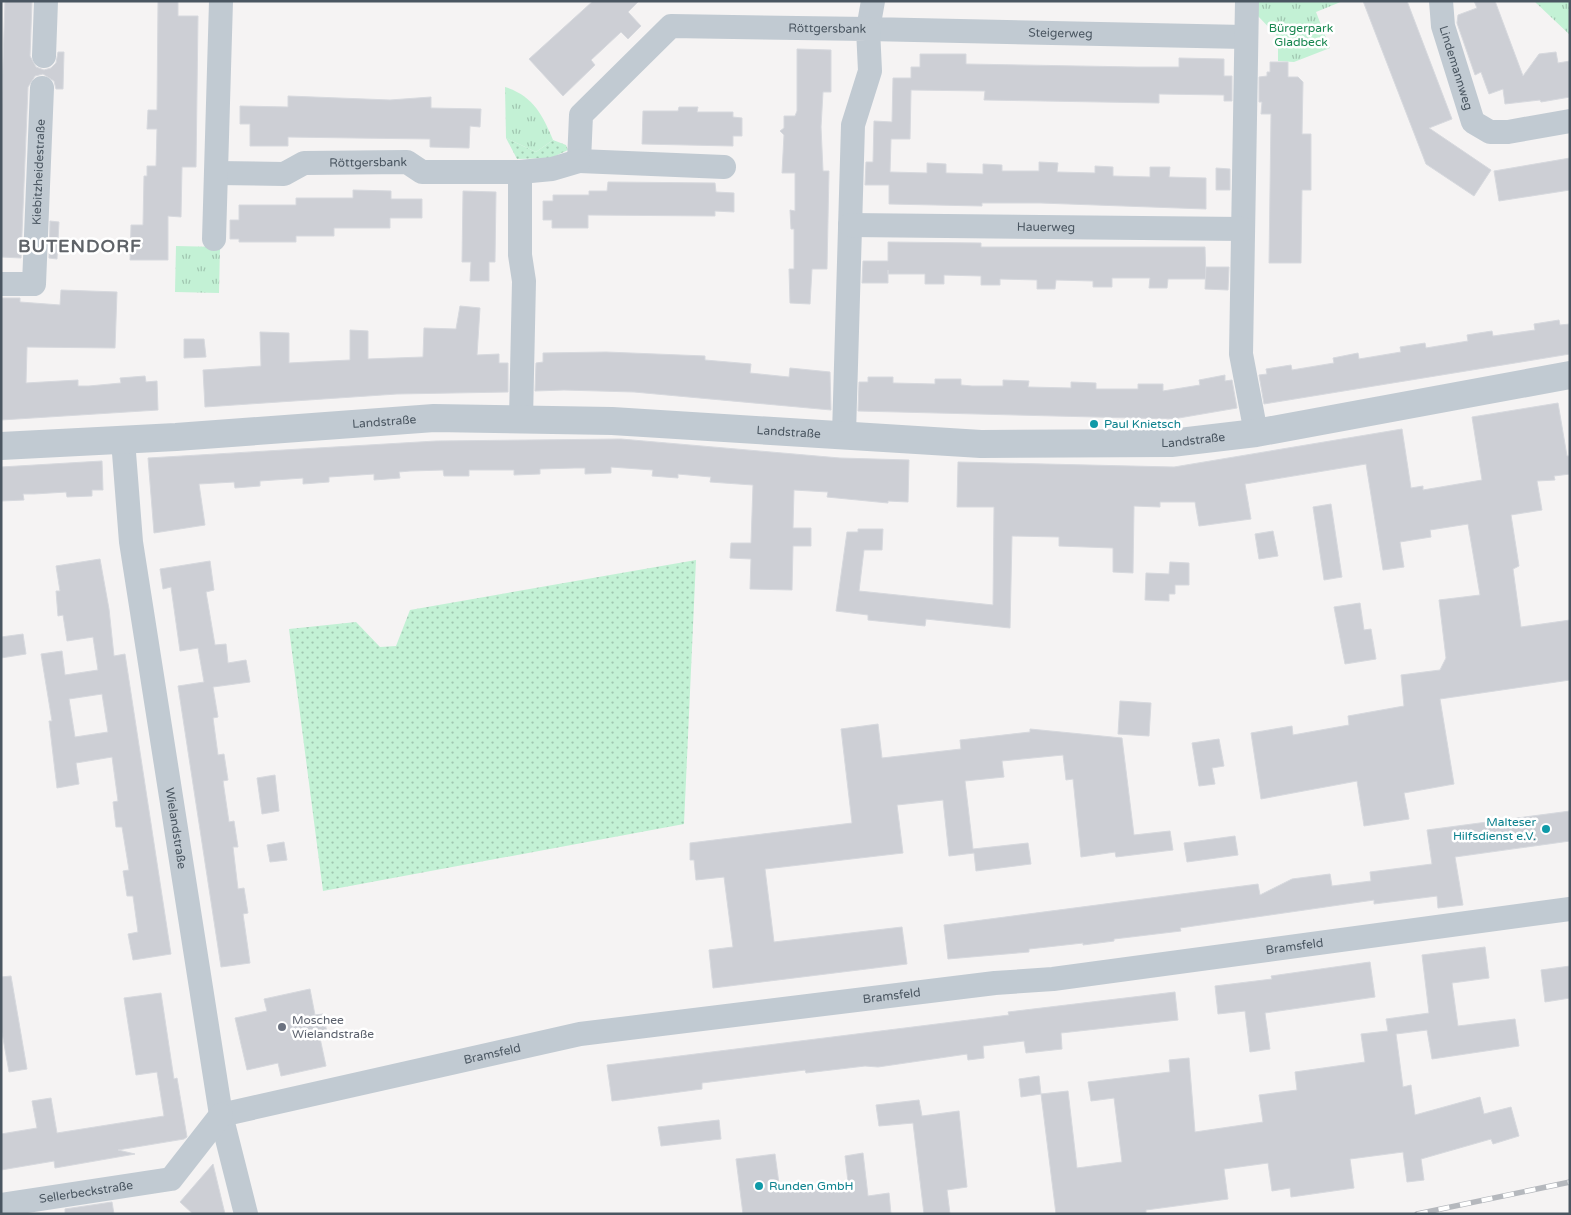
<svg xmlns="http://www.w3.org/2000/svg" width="1571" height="1215" font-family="'Varela Round',sans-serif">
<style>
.grass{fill:url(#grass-dots)}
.park{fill:url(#park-tufts)}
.building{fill:#cdcfd5;stroke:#d7d9de;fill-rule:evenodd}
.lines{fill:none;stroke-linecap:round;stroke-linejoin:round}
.minor{stroke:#c1cad2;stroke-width:24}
.tertiary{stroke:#c1cad2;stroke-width:28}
.rail-casing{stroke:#b5b8bd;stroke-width:5.5}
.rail{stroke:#fff;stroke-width:4;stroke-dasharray:11;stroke-linecap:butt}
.culture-dot{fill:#0f9aa8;stroke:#fff;stroke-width:2}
.worship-dot{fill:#6b7280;stroke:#fff;stroke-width:2}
.labels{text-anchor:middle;stroke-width:5;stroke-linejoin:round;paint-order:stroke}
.park-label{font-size:12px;fill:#17864f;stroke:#fff}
.street-label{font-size:12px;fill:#4a5661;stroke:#fff}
.culture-label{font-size:12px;fill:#0d838f;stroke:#fff;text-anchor:start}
.worship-label{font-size:12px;fill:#5b616d;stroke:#fff;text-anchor:start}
.district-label{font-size:18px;font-weight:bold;letter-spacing:1px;fill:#5f6368;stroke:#fff}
</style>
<defs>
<pattern id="grass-dots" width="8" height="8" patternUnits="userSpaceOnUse" patternTransform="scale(1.25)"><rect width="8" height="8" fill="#c3f1d5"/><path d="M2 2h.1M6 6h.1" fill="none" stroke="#a0c6b0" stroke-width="1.8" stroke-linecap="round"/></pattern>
<pattern id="park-tufts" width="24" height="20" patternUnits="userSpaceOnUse" patternTransform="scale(1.25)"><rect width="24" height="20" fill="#c3f1d5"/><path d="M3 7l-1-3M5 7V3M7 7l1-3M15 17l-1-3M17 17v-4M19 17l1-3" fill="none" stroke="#a0c6b0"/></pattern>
</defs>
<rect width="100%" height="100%" fill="#f5f3f3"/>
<!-- grass -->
<g class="grass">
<polygon points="506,138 536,152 553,140 566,145 568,150 551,158 517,159"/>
<polygon points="696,560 684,824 323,891 289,629 356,622 380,647 396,646 410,610"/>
</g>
<!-- park -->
<g class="park">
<polygon points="1257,1 1343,1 1316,12 1330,48 1294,62 1278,61 1278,37 1257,15"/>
<polygon points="1534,1 1570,1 1570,35"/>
<path d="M505 87C533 96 542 114 553 140L536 152 506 138Z"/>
<polygon points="176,246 220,247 219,293 175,292"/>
</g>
<!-- building -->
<g class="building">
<polygon points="5,1 32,1 30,56 36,67 44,70 51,68 56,63 58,52 64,52 63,89 56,89 54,81 43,74 35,76 28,87 21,258 1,257 1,122"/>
<polygon points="158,1 178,1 178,16 198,16 196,167 182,167 181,217 168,216 168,260 130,260 131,225 143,225 144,176 147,176 147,166 156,166 157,129 147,129 148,110 157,110"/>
<polygon points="593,1 639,1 628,12 641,26 628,39 621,32 591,60 595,65 563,96 529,59"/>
<polygon points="1363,1 1407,1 1452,119 1429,128 1491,170 1474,196 1426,164"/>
<polygon points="1474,1 1495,1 1523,76 1539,54 1556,52 1558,63 1570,61 1570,97 1541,102 1540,100 1505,104 1503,89 1489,94 1481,72 1475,75 1457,23 1458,15 1477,8"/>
<polygon points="797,49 831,50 831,92 823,92 821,127 823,171 829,171 827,269 812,269 810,304 790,303 789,269 794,269 794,229 791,229 790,210 795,211 795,173 782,173 784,135 780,131 784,128 784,116 795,116 797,111"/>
<polygon points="920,54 966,54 966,64 1137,67 1179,67 1179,58 1224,59 1224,76 1232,76 1232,101 1224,101 1224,95 1159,94 1159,103 984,100 985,91 911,90 910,139 891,139 890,172 927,173 927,163 946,164 946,173 983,174 983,164 1002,165 1002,171 1039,171 1039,162 1058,163 1057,172 1095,173 1095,166 1113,167 1113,176 1150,177 1150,167 1170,167 1169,177 1206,178 1206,209 1041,203 982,203 982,206 889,204 889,185 865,185 866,162 873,162 874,121 892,122 893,78 911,78 911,67 920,67"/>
<polygon points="1270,62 1288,62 1288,77 1298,77 1303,82 1302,134 1311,134 1311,190 1302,190 1301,263 1269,263 1271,114 1261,114 1262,102 1259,102 1259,77 1267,76 1267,72 1270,72"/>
<polygon points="288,96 390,100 431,97 431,108 481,109 480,127 470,126 469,148 430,147 430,139 355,138 288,137 288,146 250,146 250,124 240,124 240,106 288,107"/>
<polygon points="679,107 698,107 697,112 733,112 733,117 742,118 742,136 733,136 733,146 642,144 643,111 678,111"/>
<polygon points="1570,158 1570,190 1499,201 1494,171"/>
<polygon points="1216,168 1230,169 1230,190 1216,190"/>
<polygon points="608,182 715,183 716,192 734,193 734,212 715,211 715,216 588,215 588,228 552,228 552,220 543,220 543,201 553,201 553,195 589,195 589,191 607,191"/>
<polygon points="353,190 391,191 391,199 422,199 422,218 390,218 390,228 334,228 334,236 296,236 296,242 239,242 239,239 230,239 230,220 239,220 239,205 296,205 296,198 353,198"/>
<polygon points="463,191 496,192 495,262 489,262 489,281 470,281 471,262 462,262"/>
<polygon points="50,221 59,222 57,259 49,258"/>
<polygon points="888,242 981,243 981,247 1205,247 1206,279 1168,279 1167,288 1149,288 1150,278 1112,278 1112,287 1093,287 1093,281 1056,280 1055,289 1037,289 1037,280 1000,279 1000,285 981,285 981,276 944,275 944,284 925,284 925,274 888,274 888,270 888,283 862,283 863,261 888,261"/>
<polygon points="1206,267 1229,267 1228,290 1205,289"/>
<polygon points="61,290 117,292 115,348 27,347 26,383 78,380 78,386 89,386 121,383 120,378 145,376 146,382 157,381 158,410 1,420 1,298 20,298 20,302 60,305"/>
<polygon points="460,306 480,308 477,355 499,354 499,363 508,363 508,392 397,394 205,407 203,370 261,366 260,332 289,333 289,363 350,360 350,330 368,331 368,359 423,357 424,328 456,329"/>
<polygon points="1559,320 1560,325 1570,324 1570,354 1264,404 1259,375 1267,374 1266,369 1291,365 1292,370 1334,363 1333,358 1358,353 1359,359 1401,352 1400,347 1425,343 1426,348 1468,341 1467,335 1479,333 1492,331 1493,336 1535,330 1534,324"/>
<polygon points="184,339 204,339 206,357 184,358"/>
<polygon points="606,352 705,356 705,360 751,364 750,373 789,377 790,368 830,372 831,410 634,392 564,390 535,391 536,363 543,362 543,353"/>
<polygon points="1225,375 1225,381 1232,380 1237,408 1173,419 858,411 859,382 868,382 868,377 893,377 893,383 935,384 935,379 961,379 961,385 972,386 1003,386 1003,380 1029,381 1028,387 1071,388 1071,382 1096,383 1096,389 1138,389 1138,384 1163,384 1163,391 1200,385 1199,380"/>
<polygon points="1558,403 1567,456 1570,456 1570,474 1554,476 1555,480 1537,481 1542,510 1511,515 1519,566 1513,569 1521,627 1570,620 1570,680 1440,699 1454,784 1404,793 1409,819 1364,826 1357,781 1261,799 1251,733 1292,726 1293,735 1349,725 1348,716 1404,706 1401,675 1440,670 1446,658 1439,600 1480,595 1468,524 1430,530 1431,537 1400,542 1404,567 1383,570 1366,464 1245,484 1251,519 1199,526 1195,502 1160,502 1160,507 1134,506 1133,573 1113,572 1113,548 1059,546 1059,537 1012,536 1010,628 926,619 925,626 868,620 868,615 836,611 847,532 858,532 858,529 883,529 882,550 864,550 859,591 993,605 994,507 957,507 958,462 1174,467 1402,429 1411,488 1423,486 1423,490 1482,480 1472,417"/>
<polygon points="621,439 840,458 909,460 908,502 888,501 888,503 827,497 828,492 794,490 793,528 811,528 811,546 793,546 792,590 750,589 751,559 730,558 731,543 751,543 753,485 710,482 711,477 678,474 678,478 652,476 653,470 611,467 611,473 585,474 585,468 574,468 540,469 540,474 514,475 514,470 469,470 469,476 444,476 443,470 410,471 399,472 400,478 374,480 374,474 329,477 329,482 303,484 303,478 260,481 260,486 235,488 234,482 199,484 205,525 154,533 148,458 436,441"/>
<polygon points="102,461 103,490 92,490 92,496 67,497 66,492 34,494 23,494 24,500 1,501 1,467"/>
<polygon points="1331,504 1342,577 1324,580 1313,507"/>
<polygon points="1273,531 1278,556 1259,559 1255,534"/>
<path d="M100 559 109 609 114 656 125 654 171 954 133 960 128 934 138 932 133 896H127L123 871 129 870 122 827H116L113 802 118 801 112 757 76 763 79 784 57 788 49 721H52L41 654 62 651 65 675 98 670 93 637 67 641 63 615 58 616 56 591H60L56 566ZM102 694 108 732 75 737 69 699Z"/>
<polygon points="210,561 214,590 206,592 215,645 226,644 228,663 246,660 250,682 213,687 218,717 213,718 218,755 224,754 228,780 223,781 229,822 234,821 238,847 233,847 238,889 244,888 248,913 243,914 250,963 221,967 178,686 204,682 198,648 180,651 171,587 163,589 160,569"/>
<polygon points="1170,562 1189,563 1189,585 1175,585 1175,594 1169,594 1169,601 1145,600 1146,573 1169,574"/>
<polygon points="1360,603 1364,630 1371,629 1376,659 1345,664 1334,607"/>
<polygon points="23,634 26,654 1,658 1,637"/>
<polygon points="1120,701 1151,703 1149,736 1118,734"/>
<polygon points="878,724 882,758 961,749 960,740 1030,732 1030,729 1122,738 1134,835 1170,831 1173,850 1116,857 1115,852 1081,857 1073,779 1066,780 1063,755 1002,761 1004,777 965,781 973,849 1028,843 1031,864 976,871 974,853 949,856 943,800 897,805 903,853 765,869 774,942 902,927 907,964 713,988 709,950 733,947 724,877 696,880 694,860 690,860 690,843 852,823 841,729"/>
<polygon points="1219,739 1224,766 1212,768 1215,784 1199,786 1192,743"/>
<polygon points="275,775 279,811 262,814 257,778"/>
<polygon points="1570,811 1570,841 1455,857 1463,905 1438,908 1437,896 1374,904 1374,900 1180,928 1181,931 1114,939 1114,941 1083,945 1083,943 1029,949 1029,952 948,959 944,925 1258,884 1260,895 1292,879 1330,874 1332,886 1371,881 1370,872 1432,864 1427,830"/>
<polygon points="1235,836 1238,855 1187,862 1184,843"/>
<polygon points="284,842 287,860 270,862 267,845"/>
<polygon points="1485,947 1489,978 1452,983 1458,1026 1515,1019 1519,1046 1432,1059 1427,1030 1396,1034 1403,1087 1411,1085 1415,1115 1480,1097 1484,1114 1511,1107 1519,1136 1493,1144 1491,1139 1421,1159 1424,1180 1407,1182 1403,1152 1350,1159 1354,1188 1291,1197 1290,1188 1272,1191 1268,1163 1224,1169 1228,1199 1146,1210 1146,1214 1056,1214 1041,1094 1068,1091 1077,1168 1122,1162 1114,1098 1091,1101 1088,1082 1170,1072 1169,1060 1189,1058 1195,1132 1263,1122 1259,1095 1297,1090 1295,1072 1365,1062 1361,1034 1388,1031 1386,1019 1429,1013 1422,955"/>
<polygon points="1370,962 1375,997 1265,1013 1270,1049 1250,1052 1245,1011 1218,1014 1215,986 1272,979 1271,976"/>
<polygon points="1570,966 1570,998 1545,1002 1541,970"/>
<polygon points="11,976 27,1069 9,1072 1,1027 1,977"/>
<polygon points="310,989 315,1015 323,1014 328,1037 320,1038 326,1066 281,1076 278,1063 247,1070 235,1018 267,1011 264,999"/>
<polygon points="1175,992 1178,1020 1061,1033 1062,1049 1026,1053 1024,1041 983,1046 984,1058 968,1060 967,1054 878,1067 865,1066 806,1073 805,1070 702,1083 702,1089 612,1101 607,1065 1009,1015 1008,1012"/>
<polygon points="161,993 174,1079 177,1078 187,1137 184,1139 118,1150 135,1154 55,1168 54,1161 1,1170 1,1134 37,1128 32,1101 51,1098 57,1133 164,1116 157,1072 136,1075 124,998"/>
<polygon points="1039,1076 1041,1094 1021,1097 1019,1079"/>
<polygon points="919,1100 922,1116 959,1111 967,1187 947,1190 950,1214 924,1214 913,1123 879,1126 876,1105"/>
<polygon points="719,1120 721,1139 661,1146 658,1127"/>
<polygon points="863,1153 868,1196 889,1193 891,1214 743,1214 736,1159 775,1154 780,1191 848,1182 845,1156"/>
<polygon points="213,1164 225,1214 193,1214 180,1202"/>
<polygon points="112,1202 114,1214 65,1214 65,1209"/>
</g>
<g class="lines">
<!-- minor -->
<g class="minor">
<path id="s1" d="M873 1 868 29 1245 37"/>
<polyline points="1247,1 1241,354 1256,433"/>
<path id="s2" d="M1441 1 1443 26 1473 122 1490 132H1508L1570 121"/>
<polyline points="44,56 46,1"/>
<path id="s3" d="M724 167 579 161 581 115 671 26 868 29 870 71 853 125 844 434"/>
<path id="s4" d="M216 173 284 174 304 163 407 162 422 172H520"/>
<path id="s5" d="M850 225 1243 229"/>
<polyline points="214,239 221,1"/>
<path id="s6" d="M1 284H34L42 88"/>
<polyline points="521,419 524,281 520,255 520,172 552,169 579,161"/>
<path id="s7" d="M123 440 131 542 221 1115 246 1214"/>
<path id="s8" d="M221 1115 580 1034 995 983 1053 979 1570 909"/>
<path id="s9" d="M1 1205 171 1179 221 1115"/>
</g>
<!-- tertiary -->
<path class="tertiary" id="s10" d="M1 446 176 437 434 418 612 421 981 444 1171 443 1256 433 1570 375"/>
<!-- rail casing -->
<g class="rail-casing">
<polyline id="rail" points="1417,1214 1570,1182"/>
</g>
<!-- rail -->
<use href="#rail" class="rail"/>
</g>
<!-- markers -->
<g class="culture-dot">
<circle cx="1094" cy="424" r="5"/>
<circle cx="1546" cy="829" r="5"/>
<circle cx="759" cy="1186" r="5"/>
</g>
<circle class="worship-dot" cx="282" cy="1027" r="5"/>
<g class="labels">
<!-- park labels -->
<g class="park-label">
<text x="1301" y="32">Bürgerpark<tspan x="1301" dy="14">Gladbeck</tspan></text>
</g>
<!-- street labels -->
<g class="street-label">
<text dy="4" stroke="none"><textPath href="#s3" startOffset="474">Röttgersbank</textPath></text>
<text dy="4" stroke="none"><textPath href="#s1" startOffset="221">Steigerweg</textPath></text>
<text dy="4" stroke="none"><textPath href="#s2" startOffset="69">Lindemannweg</textPath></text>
<text dy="4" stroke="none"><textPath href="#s4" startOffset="155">Röttgersbank</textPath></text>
<text dy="4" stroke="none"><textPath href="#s6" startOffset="145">Kiebitzheidestraße</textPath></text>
<text dy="4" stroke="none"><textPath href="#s5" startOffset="196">Hauerweg</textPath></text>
<text dy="4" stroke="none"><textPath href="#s10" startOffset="384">Landstraße</textPath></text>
<text dy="4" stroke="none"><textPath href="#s10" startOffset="789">Landstraße</textPath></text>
<text dy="4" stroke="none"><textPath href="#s10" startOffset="1194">Landstraße</textPath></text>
<text dy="4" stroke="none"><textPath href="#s7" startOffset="392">Wielandstraße</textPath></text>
<text dy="4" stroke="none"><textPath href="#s8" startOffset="1088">Bramsfeld</textPath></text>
<text dy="4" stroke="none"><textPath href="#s8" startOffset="682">Bramsfeld</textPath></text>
<text dy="4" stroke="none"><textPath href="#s8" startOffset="278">Bramsfeld</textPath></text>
<text dy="4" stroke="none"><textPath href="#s9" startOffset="86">Sellerbeckstraße</textPath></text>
</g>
<!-- culture labels -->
<g class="culture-label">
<text x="1104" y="428">Paul Knietsch</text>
<text x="1536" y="826" text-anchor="end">Malteser<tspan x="1536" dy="14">Hilfsdienst e.V.</tspan></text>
<text x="769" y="1190">Runden GmbH</text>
</g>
<!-- worship labels -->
<g class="worship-label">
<text x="292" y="1024">Moschee<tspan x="292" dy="14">Wielandstraße</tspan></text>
</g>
<!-- district labels -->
<g class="district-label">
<text x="80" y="252">BUTENDORF</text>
</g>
</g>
<!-- border -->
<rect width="1571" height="1215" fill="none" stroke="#4a5661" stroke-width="5"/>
</svg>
